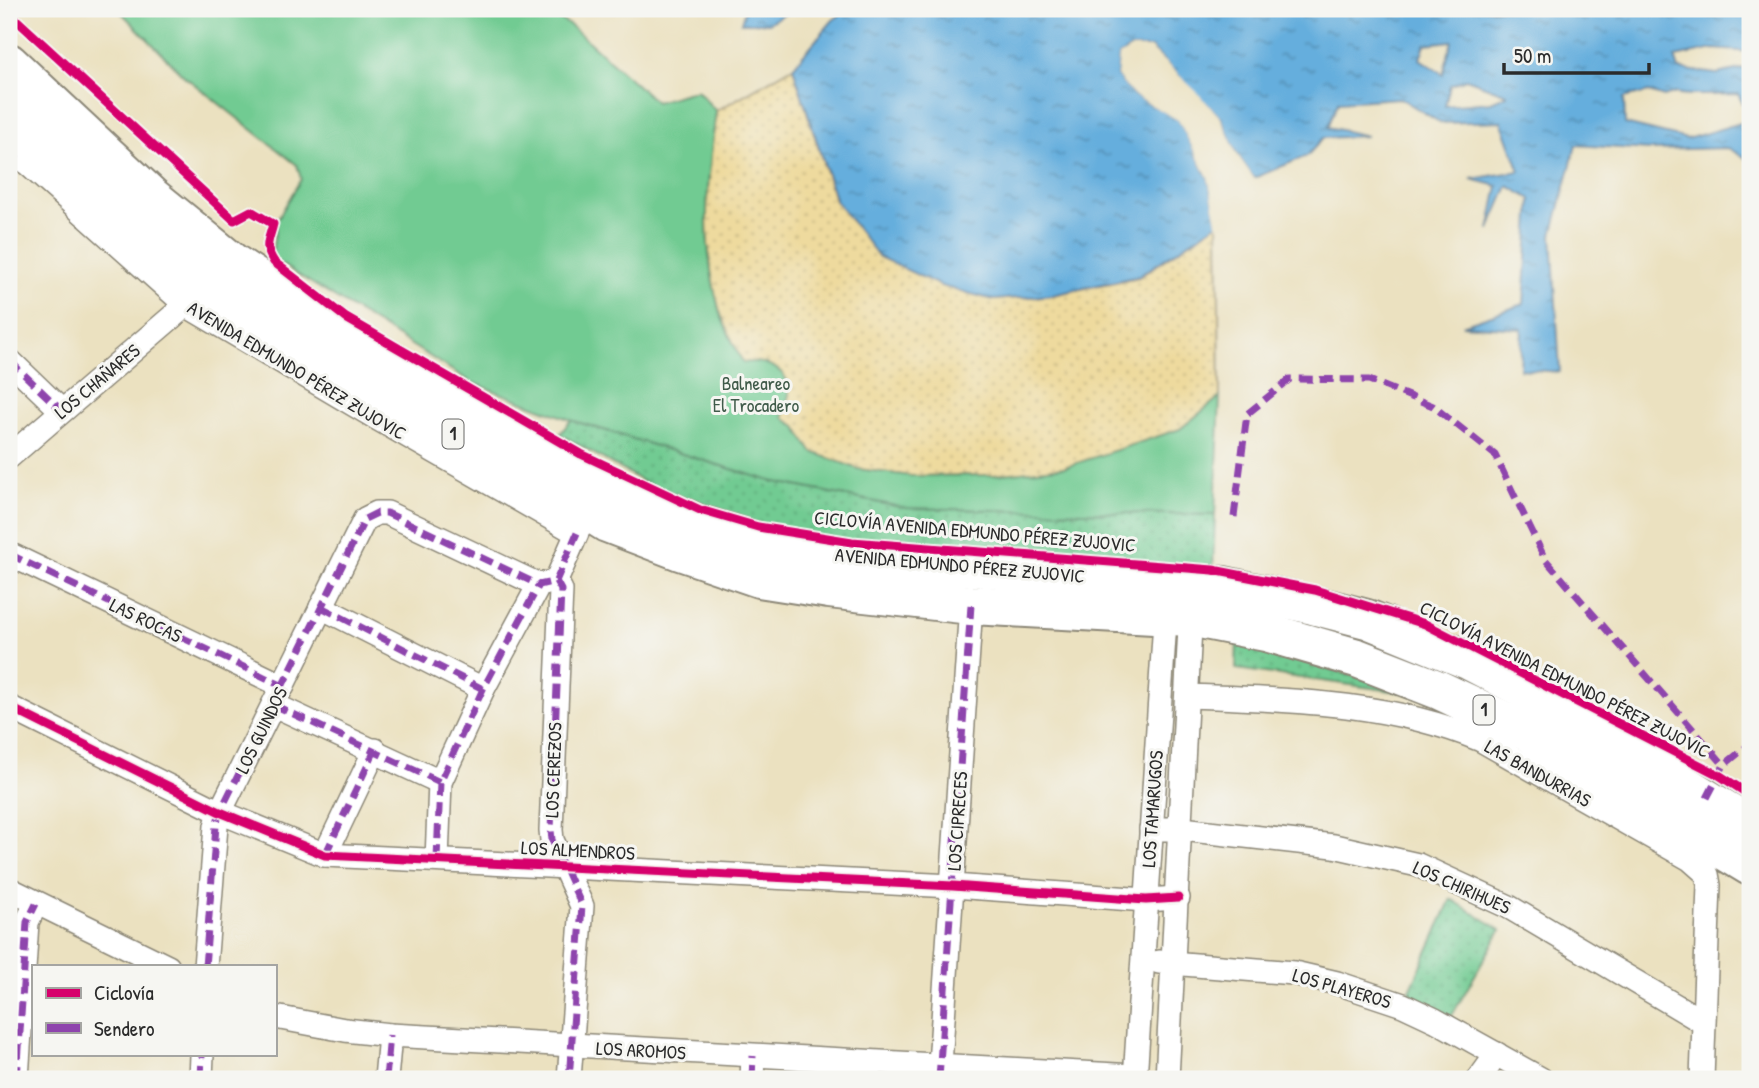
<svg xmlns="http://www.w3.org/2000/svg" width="1759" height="1088" font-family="'Patrick Hand',sans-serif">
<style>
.grass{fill:url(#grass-dots);stroke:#4e7b5e;stroke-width:2}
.sand{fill:url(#sand-dots);stroke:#8c8264;stroke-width:2}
.green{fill:#71cb92;stroke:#4e7b5e;stroke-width:2}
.water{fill:url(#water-ripples);stroke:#486c84;stroke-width:2;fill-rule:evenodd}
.pier{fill:#ebe1c0}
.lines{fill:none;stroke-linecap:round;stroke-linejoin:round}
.minor-casing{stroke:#8b8676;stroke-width:26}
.trunk-casing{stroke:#8b8676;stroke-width:42}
.minor{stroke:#fff;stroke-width:23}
.trunk{stroke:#fff;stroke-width:38}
.quiet{stroke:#8e44ad;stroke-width:7;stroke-dasharray:14 7;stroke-linecap:butt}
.cycleway-casing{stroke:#f6f6f2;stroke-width:13}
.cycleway{stroke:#d6006c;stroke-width:9}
.labels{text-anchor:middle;stroke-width:6;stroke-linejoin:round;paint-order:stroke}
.shield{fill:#f6f6f2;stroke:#686867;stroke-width:2}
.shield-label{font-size:18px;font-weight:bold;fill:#2b2b2b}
.street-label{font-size:19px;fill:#2b2b2b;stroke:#f6f6f2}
.park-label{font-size:19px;fill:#405b4a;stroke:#f6f6f2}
</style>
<defs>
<pattern id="grass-dots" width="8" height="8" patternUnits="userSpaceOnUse" patternTransform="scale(1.75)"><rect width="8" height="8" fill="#71cb92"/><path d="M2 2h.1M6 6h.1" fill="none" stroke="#62ae7e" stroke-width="1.8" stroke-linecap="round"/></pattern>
<pattern id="sand-dots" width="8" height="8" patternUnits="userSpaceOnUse" patternTransform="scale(1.75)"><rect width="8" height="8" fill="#eeda9e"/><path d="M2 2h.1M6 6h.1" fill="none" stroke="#cb8" stroke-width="1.8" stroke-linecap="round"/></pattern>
<pattern id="water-ripples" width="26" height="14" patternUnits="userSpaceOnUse" patternTransform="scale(1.75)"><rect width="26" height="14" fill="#65aedd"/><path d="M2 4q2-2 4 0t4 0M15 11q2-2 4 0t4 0" fill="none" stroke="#538eb3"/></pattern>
</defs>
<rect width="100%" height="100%" fill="#f6f6f2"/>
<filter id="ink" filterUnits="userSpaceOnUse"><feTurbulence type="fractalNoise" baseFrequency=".0143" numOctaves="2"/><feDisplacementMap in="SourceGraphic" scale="14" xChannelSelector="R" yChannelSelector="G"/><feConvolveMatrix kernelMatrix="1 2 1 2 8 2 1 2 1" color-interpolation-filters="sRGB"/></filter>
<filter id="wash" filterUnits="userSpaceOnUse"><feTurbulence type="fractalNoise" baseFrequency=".00686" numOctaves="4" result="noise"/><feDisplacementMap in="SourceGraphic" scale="28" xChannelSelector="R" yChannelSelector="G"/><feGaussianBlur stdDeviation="1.57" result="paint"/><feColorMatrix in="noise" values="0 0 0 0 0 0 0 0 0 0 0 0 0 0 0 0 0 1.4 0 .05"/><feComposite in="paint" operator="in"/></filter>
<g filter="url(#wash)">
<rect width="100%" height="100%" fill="#ebe1c0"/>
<!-- grass -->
<g class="grass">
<polygon points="571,420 771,481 906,508 1215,515 1213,570 852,542 758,527 700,510 642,481 560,434"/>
<polygon points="1237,641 1414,694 1236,669"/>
<polygon points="1451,899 1501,930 1451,1017 1407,997"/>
</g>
<!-- sand -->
<path class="sand" d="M793 67 835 201 994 300 1052 295 1139 277 1218 223 1220 397 1180 429 1111 454 1065 467 994 475 911 476 858 469 812 452 796 427 783 417C785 410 788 401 789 394 790 369 763 359 743 364 735 346 725 328 719 309 700 239 707 181 716 111Z"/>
<!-- green -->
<path class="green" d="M118 9H542L571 26 656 102 697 90 716 111C707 181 700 239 719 309 724 327 735 346 743 363 763 359 790 368 789 394 788 401 785 410 783 417L796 427 812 452 858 469 911 476 994 475 1065 467 1180 429 1220 397 1215 515 906 508 771 481 571 420 471 382 271 258 277 220 301 179 297 165 184 76Z"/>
<!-- water -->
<g class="water">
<polygon points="745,9 793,9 768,23 741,23"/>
<path d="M849 9H1750V52L1714 49 1675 57 1679 69 1717 74 1750 67V98L1743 104 1738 94C1724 94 1686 97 1676 93L1664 97 1649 92 1624 98 1625 124 1687 139 1750 120V161L1728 148 1650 150 1576 145 1552 235 1560 372 1520 369 1522 329 1462 325 1524 304 1531 199 1508 186 1489 230 1498 186 1471 179 1520 171 1501 121 1441 123 1400 98 1338 102 1328 127 1367 136 1323 138 1307 156 1254 178 1237 154 1221 118 1151 48H1131L1119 56 1117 76 1133 95 1178 119 1208 177 1218 223 1139 276 1052 295 994 300 941 286 879 257 836 201 793 67 833 20ZM1452 41 1443 74 1420 59 1425 44ZM1466 79 1507 94V95L1491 102 1445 106 1450 85Z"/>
</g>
<!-- pier -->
<polygon class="pier" points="1132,48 1150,48 1196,91 1221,118 1237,154 1254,178 1254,181 1234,156 1218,120 1149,52 1133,52 1122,58 1120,75 1135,92 1181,118 1211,176 1221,222 1218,227 1208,177 1178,120 1133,95 1117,76 1119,56"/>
</g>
<g filter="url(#ink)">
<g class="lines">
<!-- minor casing -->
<g class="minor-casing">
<g id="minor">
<polyline points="9,147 186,305 380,420 577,533 556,581 539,585 483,689 440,782 437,860"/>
<polyline points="9,360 62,411"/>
<polyline points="9,457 186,305"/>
<polyline points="9,554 283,686"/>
<polyline points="556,581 561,590 551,830 552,840 582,906 569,1079"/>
<polyline points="321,607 483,689"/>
<path d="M1187 696C1287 700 1387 701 1481 740L1690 859 1707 874 1709 885 1702 1079"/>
<polyline points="274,705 440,782"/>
<polyline points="9,707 220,812 325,855 953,886 1146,900 1178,898"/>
<polyline points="1151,829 1182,829 1334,846 1418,865 1509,907 1703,1022"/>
<polyline points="325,855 375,750"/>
<polyline points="9,889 168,967"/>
<polyline points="1159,962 1294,973 1337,983 1403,1005 1435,1020 1541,1079"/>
<polyline points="205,967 216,826 220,812 365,519 377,513 387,513 539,585"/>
<polyline points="275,1017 345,1030 390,1035 1135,1076 1140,1079"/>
<polyline points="17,1079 27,922 36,904"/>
<polyline points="201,1079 202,1055"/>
<polyline points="386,1079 390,1035"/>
<polyline points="752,1079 753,1056"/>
<polyline points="939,1079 971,605"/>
<polyline points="1135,1079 1166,606"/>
<polyline points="1167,1079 1191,607"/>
<polyline points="1479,1079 1497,1054"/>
</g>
</g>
<!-- trunk casing -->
<g class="trunk-casing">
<g id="trunk">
<polyline points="9,63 152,197 233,263 338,332 573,468 695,523 768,545 850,558 1224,586 1313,605 1367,619 1470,661 1536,695 1750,825"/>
<polyline points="9,108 171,259 280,338 554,490 607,523 680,551 759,578 829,589 971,605 1190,617 1266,632 1357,658 1439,690 1526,731 1750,866"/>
</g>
</g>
<!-- minor -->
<use href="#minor" class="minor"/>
<!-- trunk -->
<use href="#trunk" class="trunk"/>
<!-- quiet -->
<g class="quiet">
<polyline points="9,164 17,155"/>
<polyline points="9,360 62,411"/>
<polyline points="1234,517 1247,414 1290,379 1369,380 1433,406 1495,455 1545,559 1724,765"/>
<polyline points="9,554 283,686"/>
<polyline points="556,581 561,590 551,830 552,840 582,906 569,1079"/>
<polyline points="321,607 483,689"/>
<polyline points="274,705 440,782"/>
<polyline points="1707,798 1724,765 1750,744"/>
<polyline points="325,855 375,750"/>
<polyline points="437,860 440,782 483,689 539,585 556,581 577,533"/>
<polyline points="205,967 216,826 220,812 365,519 377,513 387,513 539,585"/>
<polyline points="17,1079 27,922 36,904"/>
<polyline points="201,1079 202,1055"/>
<polyline points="386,1079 390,1035"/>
<polyline points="752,1079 753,1056"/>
<polyline points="939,1079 971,605"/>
</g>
<!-- cycleway casing -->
<g class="cycleway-casing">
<g id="cycleway">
<path d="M9 13 234 220 251 211 273 224C269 241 263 245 274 262L346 318 581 454 700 510 758 527 852 542 1213 570 1315 590 1425 624 1719 775 1750 795"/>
<polyline points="9,707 220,812 325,855 953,886 1146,900 1178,898"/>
</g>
</g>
<!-- cycleway -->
<use href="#cycleway" class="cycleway"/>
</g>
</g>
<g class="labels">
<!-- shield labels -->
<g class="shield">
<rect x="442.5" y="419.5" width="21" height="29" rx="5"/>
<rect x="1473.5" y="695.5" width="21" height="29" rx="5"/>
</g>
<g class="shield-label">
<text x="453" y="440">1</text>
<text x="1484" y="716">1</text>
</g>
<!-- street labels -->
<g class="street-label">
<text transform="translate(297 370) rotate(31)" y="7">AVENIDA EDMUNDO PÉREZ ZUJOVIC</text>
<text transform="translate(97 381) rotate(-40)" y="7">LOS CHAÑARES</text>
<text transform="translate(975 531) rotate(5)" y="7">CICLOVÍA AVENIDA EDMUNDO PÉREZ ZUJOVIC</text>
<text transform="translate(960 565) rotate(5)" y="7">AVENIDA EDMUNDO PÉREZ ZUJOVIC</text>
<text transform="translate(146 620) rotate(26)" y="7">LAS ROCAS</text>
<text transform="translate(1565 679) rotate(27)" y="7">CICLOVÍA AVENIDA EDMUNDO PÉREZ ZUJOVIC</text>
<text transform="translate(261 730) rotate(-64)" y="7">LOS GUINDOS</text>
<text transform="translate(553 770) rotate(-88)" y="7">LOS CEREZOS</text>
<text transform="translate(1538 773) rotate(29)" y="7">LAS BANDURRIAS</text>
<text transform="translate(1152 809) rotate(-86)" y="7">LOS TAMARUGOS</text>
<text transform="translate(957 821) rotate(-86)" y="7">LOS CIPRECES</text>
<text transform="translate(578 850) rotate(3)" y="7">LOS ALMENDROS</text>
<text transform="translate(1462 887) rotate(24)" y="7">LOS CHIRIHUES</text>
<text transform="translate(1342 988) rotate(16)" y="7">LOS PLAYEROS</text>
<text transform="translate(641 1050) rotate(3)" y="7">LOS AROMOS</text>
</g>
<!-- park labels -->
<g class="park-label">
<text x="756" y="390">Balneareo<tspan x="756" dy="22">El Trocadero</tspan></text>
</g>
</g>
<!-- margin -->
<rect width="1759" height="1088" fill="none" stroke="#f6f6f2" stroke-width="35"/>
<!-- legend -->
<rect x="32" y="965" width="245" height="91" fill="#f6f6f2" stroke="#a5a5a2" stroke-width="2"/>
<rect x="46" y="988" width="35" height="10" fill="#d6006c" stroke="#a5a5a2" stroke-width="2"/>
<text x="94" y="1000" font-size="21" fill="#2b2b2b">Ciclovía</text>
<rect x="46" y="1023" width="35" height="10" fill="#8e44ad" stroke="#a5a5a2" stroke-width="2"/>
<text x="94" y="1036" font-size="21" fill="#2b2b2b">Sendero</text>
<!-- scale -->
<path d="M1504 63v10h145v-10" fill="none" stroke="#2b2b2b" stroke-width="3.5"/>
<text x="1514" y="63" font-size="21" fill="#2b2b2b" stroke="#f6f6f2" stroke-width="5" paint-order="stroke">50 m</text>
</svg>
